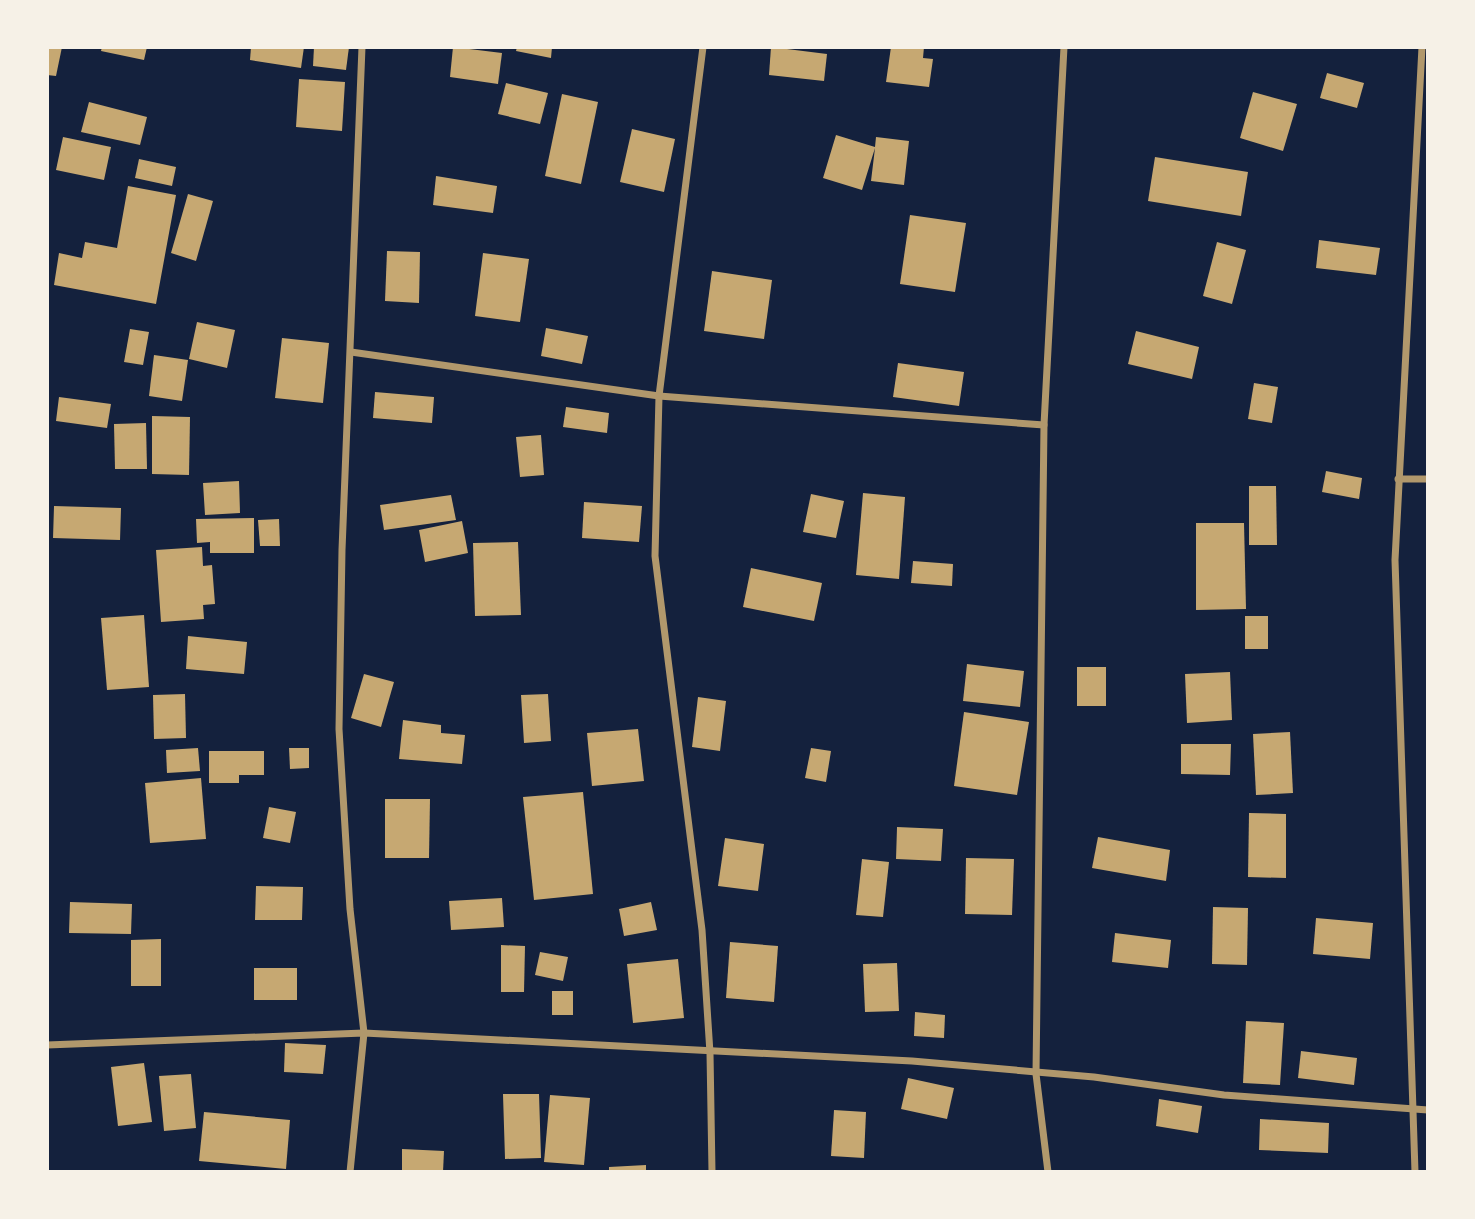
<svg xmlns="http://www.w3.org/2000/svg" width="1475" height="1219" font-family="'Work Sans',sans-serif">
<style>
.building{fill:#c6a872}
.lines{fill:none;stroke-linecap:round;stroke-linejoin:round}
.minor{stroke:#b1986c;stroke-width:7}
</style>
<rect width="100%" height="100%" fill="#14213d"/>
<!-- building -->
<g class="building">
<polygon points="47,47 62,47 56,76 47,75"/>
<polygon points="102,47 147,47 144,60 101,51"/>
<polygon points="251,47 304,47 301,68 250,60"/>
<polygon points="314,47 349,47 346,70 313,66"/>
<polygon points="453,47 502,53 498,84 450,77"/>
<polygon points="517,47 552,47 551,58 516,51"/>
<polygon points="771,47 827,54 824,81 769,75"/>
<polygon points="891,47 924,47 923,58 933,59 929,87 886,82"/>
<polygon points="1327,73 1364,83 1357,108 1320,98"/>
<polygon points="299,79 345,82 342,131 296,127"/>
<polygon points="506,83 548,93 540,124 498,114"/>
<polygon points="1253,92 1297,104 1283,151 1240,138"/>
<polygon points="562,94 598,102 581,184 545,176"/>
<polygon points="89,102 147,117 140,145 81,132"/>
<polygon points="632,129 675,139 664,192 620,182"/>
<polygon points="836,135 875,147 876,137 909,141 904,185 871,181 875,148 862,190 823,178"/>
<polygon points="63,137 111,147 104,180 56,170"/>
<polygon points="1155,157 1248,172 1241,216 1148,201"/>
<polygon points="139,159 176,167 172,186 135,178"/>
<polygon points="436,176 497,186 493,213 433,205"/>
<polygon points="128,186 176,195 156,304 54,285 59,253 82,258 85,242 117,248"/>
<polygon points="188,194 213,201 196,261 171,253"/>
<polygon points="910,215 966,223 955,292 900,284"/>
<polygon points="1319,240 1380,248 1376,275 1316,268"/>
<polygon points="1217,242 1246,250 1232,304 1203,296"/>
<polygon points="387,251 420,252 419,303 385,301"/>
<polygon points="483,253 529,259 520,322 475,316"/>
<polygon points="712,271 772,280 764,339 704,331"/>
<polygon points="197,322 235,330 227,368 189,359"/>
<polygon points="546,328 588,336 582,364 541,356"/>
<polygon points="130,329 149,332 143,365 124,362"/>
<polygon points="1136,331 1199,347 1192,379 1128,364"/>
<polygon points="282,338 329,343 323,403 275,398"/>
<polygon points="154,355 188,360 182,401 149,396"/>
<polygon points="898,363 964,372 959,406 893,397"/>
<polygon points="1254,383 1278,387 1272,423 1248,419"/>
<polygon points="375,392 434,397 432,423 373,418"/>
<polygon points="59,397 111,404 107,428 56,421"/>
<polygon points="566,407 609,413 607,433 563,427"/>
<polygon points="152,416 190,417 189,475 152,474"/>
<polygon points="146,423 147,469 115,469 114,424"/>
<polygon points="541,435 544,475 520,477 516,437"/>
<polygon points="1326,471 1362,478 1359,499 1322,492"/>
<polygon points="239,481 240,513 205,515 203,483"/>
<polygon points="1249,486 1276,486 1277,545 1249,545"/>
<polygon points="863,493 905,497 899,579 856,575"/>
<polygon points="811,494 844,501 836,538 803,532"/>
<polygon points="451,495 456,520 384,530 380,505"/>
<polygon points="584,502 642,506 639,542 582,538"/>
<polygon points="54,506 121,508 120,540 53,538"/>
<polygon points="254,518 254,553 210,553 210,542 197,543 196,519"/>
<polygon points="279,519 280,546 260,546 258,520"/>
<polygon points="462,521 468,553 425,562 419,530"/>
<polygon points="1196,523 1244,523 1246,609 1196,610"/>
<polygon points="518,542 521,615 475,616 473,543"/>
<polygon points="202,547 203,566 212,565 215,604 203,605 204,619 161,622 156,550"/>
<polygon points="913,561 953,564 952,586 911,583"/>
<polygon points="751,568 822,583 814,621 743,607"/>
<polygon points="144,615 149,687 107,690 101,618"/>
<rect x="1245" y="616" width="23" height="33"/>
<polygon points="188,636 247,642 244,674 186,669"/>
<polygon points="967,664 1024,671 1020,707 963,701"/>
<rect x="1077" y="667" width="29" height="39"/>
<polygon points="1230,672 1232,720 1187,723 1185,674"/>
<polygon points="364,674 394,682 381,727 351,718"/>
<polygon points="185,694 186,738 154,739 153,695"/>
<polygon points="548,694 551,741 524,743 521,695"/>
<polygon points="698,697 726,701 720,751 692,747"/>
<polygon points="964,712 1029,722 1017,795 954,786"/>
<polygon points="403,720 441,725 441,733 465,735 462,764 399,759"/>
<polygon points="638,729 644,781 592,786 587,733"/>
<polygon points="1290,732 1293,793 1256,795 1253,734"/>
<polygon points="1181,744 1231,744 1230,775 1181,774"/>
<polygon points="198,748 200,771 167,773 166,750"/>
<polygon points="289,748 309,748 309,768 290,769"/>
<polygon points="811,748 831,751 826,782 805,778"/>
<polygon points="209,751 264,751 264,775 239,775 239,783 209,783"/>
<polygon points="201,778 206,839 150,843 145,783"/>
<polygon points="583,792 593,894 534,900 523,797"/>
<polygon points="385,799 430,799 429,858 385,858"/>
<polygon points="269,807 296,812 290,843 263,838"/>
<polygon points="1249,813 1286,814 1286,878 1248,877"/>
<polygon points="897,827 943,829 941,861 896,859"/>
<polygon points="1098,837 1170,850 1166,881 1092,868"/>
<polygon points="725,838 764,844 758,891 718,886"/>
<polygon points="966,858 1014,859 1012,915 965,914"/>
<polygon points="862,859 889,862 883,917 856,915"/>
<polygon points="256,886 303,887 302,920 255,920"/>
<polygon points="502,898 504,927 451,930 449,901"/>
<polygon points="70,902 132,904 131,934 69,933"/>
<polygon points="651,902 657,930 624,936 619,909"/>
<polygon points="1213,907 1248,908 1247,965 1212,964"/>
<polygon points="1316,918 1373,923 1370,959 1313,954"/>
<polygon points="1115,933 1171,940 1168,968 1112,962"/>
<polygon points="161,939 161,986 131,986 131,940"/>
<polygon points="730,942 778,946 774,1002 726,998"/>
<polygon points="501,945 525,946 524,992 501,992"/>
<polygon points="540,952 568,957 563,981 535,975"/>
<polygon points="678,959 684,1018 633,1023 627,964"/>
<polygon points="897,963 899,1011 865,1012 863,964"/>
<rect x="254" y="968" width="43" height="32"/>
<rect x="552" y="991" width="21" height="24"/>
<polygon points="915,1012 945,1015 944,1038 914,1036"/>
<polygon points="1246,1021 1284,1023 1280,1085 1243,1083"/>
<polygon points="285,1043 326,1045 323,1074 284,1072"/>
<polygon points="1301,1051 1357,1058 1354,1085 1298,1078"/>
<polygon points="144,1063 152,1122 118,1126 111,1067"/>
<polygon points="191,1074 196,1128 164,1131 159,1076"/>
<polygon points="908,1078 954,1088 947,1119 901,1109"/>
<polygon points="503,1094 539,1094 541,1158 505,1159"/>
<polygon points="550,1095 590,1098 584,1165 544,1162"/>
<polygon points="1159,1099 1202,1106 1198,1133 1156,1126"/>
<polygon points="834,1110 866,1112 864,1158 831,1156"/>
<polygon points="204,1112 290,1120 286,1169 199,1161"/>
<polygon points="1260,1119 1329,1123 1328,1153 1259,1150"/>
<polygon points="402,1149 444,1151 443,1172 402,1172"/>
<polygon points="646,1165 646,1172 609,1172 609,1167"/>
</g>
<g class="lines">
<!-- minor -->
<g class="minor">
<polyline points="703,47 659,396 655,556 702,930 710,1053 712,1172"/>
<polyline points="351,352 659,396 1044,425"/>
<polyline points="1398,479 1428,479"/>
<polyline points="47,1045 364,1033 912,1061 1094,1077 1224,1095 1428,1110"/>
<polyline points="350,1172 364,1033 350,909 339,729 342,550 362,47"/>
<polyline points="1048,1172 1036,1074 1044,425 1064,47"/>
<polyline points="1415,1172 1395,560 1422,47"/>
</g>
</g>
<!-- border -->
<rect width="1475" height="1219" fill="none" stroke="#f6f1e7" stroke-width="98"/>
</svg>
